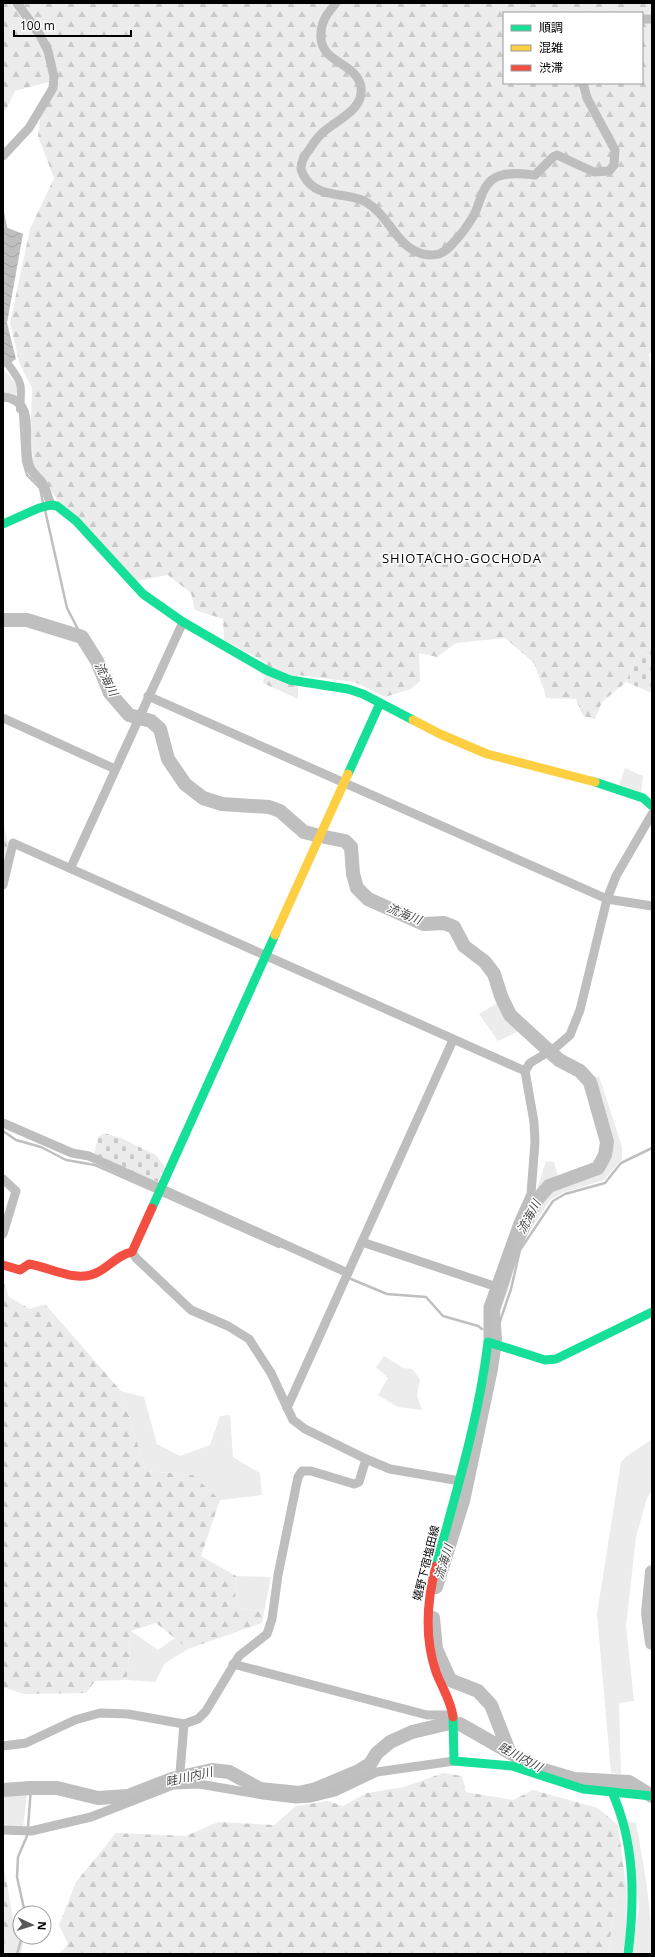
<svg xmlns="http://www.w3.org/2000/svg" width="655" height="1957" font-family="'Open Sans','Noto Sans JP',sans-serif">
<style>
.green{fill:#ececec}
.forest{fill:url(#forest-firs);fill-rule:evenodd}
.cemetery{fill:url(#cemetery-stones)}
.water{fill:url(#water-waves)}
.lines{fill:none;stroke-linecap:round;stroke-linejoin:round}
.stream{stroke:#bfbfbf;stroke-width:2.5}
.canal{stroke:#bfbfbf;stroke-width:8}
.river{stroke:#bfbfbf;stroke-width:14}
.street{stroke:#bebebe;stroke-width:9}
.fast{stroke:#16e098;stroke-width:9}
.slow{stroke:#ffcf43;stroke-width:9}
.jam{stroke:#f24e42;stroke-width:9}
.labels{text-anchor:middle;stroke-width:3;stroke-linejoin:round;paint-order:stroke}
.street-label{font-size:11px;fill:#000;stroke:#fff}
.water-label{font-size:12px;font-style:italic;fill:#444;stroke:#fff}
.quarter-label{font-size:13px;letter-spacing:1px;fill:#000;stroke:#fff}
</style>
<defs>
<pattern id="forest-firs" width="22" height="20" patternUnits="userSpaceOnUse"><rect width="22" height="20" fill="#ececec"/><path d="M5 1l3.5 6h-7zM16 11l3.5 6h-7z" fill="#c9c9c9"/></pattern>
<pattern id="cemetery-stones" width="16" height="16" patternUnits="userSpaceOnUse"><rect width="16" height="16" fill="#ececec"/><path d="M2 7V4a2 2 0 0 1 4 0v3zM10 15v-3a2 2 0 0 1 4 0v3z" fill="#c9c9c9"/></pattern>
<pattern id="water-waves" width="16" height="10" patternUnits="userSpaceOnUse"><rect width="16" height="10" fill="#bfbfbf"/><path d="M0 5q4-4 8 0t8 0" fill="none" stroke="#a2a2a2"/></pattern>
</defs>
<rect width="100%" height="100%" fill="#fff"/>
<!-- green -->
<g class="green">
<polygon points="3,368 18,387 16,396 3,393"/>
<polygon points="625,768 643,776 641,793 619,785"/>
<polygon points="497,1003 521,1030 498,1041 479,1014"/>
<polygon points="599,1076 622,1147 622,1159 604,1180 562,1193 550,1200 518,1249 509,1288 499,1313 496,1310 515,1249 536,1207 537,1189 546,1161 554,1162 561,1187 600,1172 609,1155 609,1141 593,1080"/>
<polygon points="384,1356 403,1368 412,1369 420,1379 417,1396 422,1410 398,1407 378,1395 388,1378 376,1367"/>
<polygon points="121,1391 144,1397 157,1444 180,1456 210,1445 220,1416 230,1415 233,1457 260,1473 262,1495 220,1500 193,1475 146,1471"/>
<polygon points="652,1439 652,1490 647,1498 636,1537 626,1626 634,1701 619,1703 621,1774 611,1773 597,1614 621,1462 627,1456"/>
<polygon points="236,1576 271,1577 264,1612 235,1607"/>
<polygon points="131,1631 158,1650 175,1638 188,1649 165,1663 155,1682 127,1680"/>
<polygon points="27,1794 23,1828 3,1825 3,1795"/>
<path d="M627 1822 636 1823C644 1867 652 1910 652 1954H632L639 1907Z"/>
<polygon points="627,1892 626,1933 623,1954 608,1954 614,1912"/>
<polygon points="14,1925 20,1929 20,1937 24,1937 21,1954 3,1954 3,1947"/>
</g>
<!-- forest -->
<g class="forest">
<path d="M3 3H652V353H649L652 381V646L637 655 626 682 602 702 595 719 583 716 576 699 547 698 534 663 505 638 456 643 437 657 419 653 420 681 411 689 385 697 354 682 298 675V699L263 683 267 663 224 640 223 619 195 610 191 593 168 575 137 581 57 500 33 464 31 420 32 388 20 365 10 323 30 229 54 178 38 136 41 112 60 79 15 91 6 110 3 112ZM504 13H642V83H504Z"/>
<polygon points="3,822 8,842 3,870"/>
<polygon points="3,1280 9,1297 30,1309 45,1304 121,1391 146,1471 193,1475 220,1500 201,1556 236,1576 235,1607 264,1612 262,1623 188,1649 156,1623 131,1631 127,1680 95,1681 86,1693 24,1694 3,1687"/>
<polygon points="443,1773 462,1776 466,1792 513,1800 533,1790 598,1808 618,1825 627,1892 614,1912 608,1954 59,1954 68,1944 59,1925 76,1882 116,1833 186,1836 218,1822 274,1825 296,1806 328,1801 343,1806 367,1793 404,1787"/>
<polygon points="3,1861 14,1925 3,1947"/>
</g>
<!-- cemetery -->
<g class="cemetery">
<polygon points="652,646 652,693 626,682 637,655"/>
<polygon points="104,1133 123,1139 156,1155 165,1167 158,1182 94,1154 98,1137"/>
</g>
<!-- water -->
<polygon class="water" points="3,226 23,234 7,323 16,359 3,368"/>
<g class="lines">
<!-- stream -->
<g class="stream">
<polyline points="3,213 6,228 3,234"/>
<polyline points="20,411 23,461 27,475 40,488 43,503"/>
<polyline points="45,510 67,608 82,637"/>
<polyline points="3,1131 16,1140 41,1147 66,1160 95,1165 154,1191"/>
<polyline points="162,1195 279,1247"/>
<polyline points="351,1279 387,1294 426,1297 443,1316 478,1326 482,1329"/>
<polyline points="496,1333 511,1289 520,1250 553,1201 565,1194 605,1183 621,1163 652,1148"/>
<polyline points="28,1827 31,1788"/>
<polyline points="25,1913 17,1877 18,1857 27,1836"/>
<polyline points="17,1954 22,1937"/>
</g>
<!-- canal -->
<path class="canal" d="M8 364C23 384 22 385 20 409"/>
<!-- river -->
<g class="river">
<polyline points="3,620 27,620 82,637 97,661 110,693 129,715 151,721 160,729 168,759 185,784 203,798 222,804 269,807 280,811 304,832 320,836 345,841 351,847 353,874 357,888 368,899 424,924 444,923 454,927 464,946 485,962 494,974 501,996 510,1015 559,1060 580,1071 590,1082 607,1142 605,1155 598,1168 549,1186 535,1202 513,1249 493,1310 495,1340"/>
<polyline points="652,1572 648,1613 652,1643"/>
<polyline points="436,1587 463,1501 491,1369 494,1348"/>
<polyline points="433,1618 436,1649 450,1680 478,1691 491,1705 509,1751"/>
<polyline points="460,1724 537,1768 574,1779 629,1782 652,1796"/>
<polyline points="3,1790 31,1788 57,1788 98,1798 128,1796 172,1779 212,1770 229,1772 260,1789 299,1793 316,1789 359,1771 370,1764 377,1753 390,1742 412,1732 450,1723"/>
</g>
<!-- street -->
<g class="street">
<path d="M336 3C327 14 320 22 321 38 322 63 357 63 361 87 364 108 341 118 327 129 320 134 314 142 309 150 305 155 301 161 301 168 301 171 303 174 304 176 317 200 346 191 366 202 392 217 398 255 432 255 442 255 448 249 454 242 462 234 468 225 474 215 481 201 482 182 499 176 510 172 524 174 535 175L553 157 557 155 594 172 609 171 614 165 615 150 587 98 583 83"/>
<polyline points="642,19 652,19"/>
<polyline points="3,156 29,128 53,88 54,77 48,51 40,35 17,3"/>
<path d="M3 397C40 400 20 445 30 467 32 473 38 477 42 482 46 488 48 498 51 505"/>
<polyline points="148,696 607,899 652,906"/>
<polyline points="3,718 115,769"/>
<polyline points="71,867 183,622"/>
<polyline points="3,885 13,843 525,1071"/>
<polyline points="3,1123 72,1153 89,1156 348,1273"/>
<polyline points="3,1179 16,1191 3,1234"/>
<polyline points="362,1242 494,1286"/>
<polyline points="132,1252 136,1258 191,1310 228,1326 249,1339 271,1373 293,1420 305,1429 366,1459 390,1469 460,1481"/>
<polyline points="488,1342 488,1307 518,1223 531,1194 535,1142 534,1122 525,1071 530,1063 555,1048 570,1035 580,1010 607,899 616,876 652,814"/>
<polyline points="287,1408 453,1040"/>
<polyline points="233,1664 427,1715 453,1715"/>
<polyline points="3,1746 26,1743 75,1720 100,1713 128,1714 184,1724 198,1719 206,1711 239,1656 267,1634 272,1619 278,1575 298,1477 302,1471 311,1471 354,1484 359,1482 366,1459"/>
<polyline points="182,1784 180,1772 184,1724"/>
<polyline points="3,1830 31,1831 91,1817 173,1785 199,1784 263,1795 296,1799 311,1798 335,1792 377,1772 454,1761"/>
</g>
<!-- fast -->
<g class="fast">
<polyline points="3,524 39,508 51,505 57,506 76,521 143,594 183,622 266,670 290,680 348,689 363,694 413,720"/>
<polyline points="348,774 380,703"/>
<polyline points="595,782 643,798 652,806"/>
<polyline points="152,1208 275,935"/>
<path d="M436 1566C456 1492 479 1418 488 1342L545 1360 556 1359 652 1312"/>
<polyline points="453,1717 454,1761 512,1766 583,1789 652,1796"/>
<path d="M612 1792C635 1843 635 1899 628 1954"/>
</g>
<!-- slow -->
<g class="slow">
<polyline points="413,720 440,734 487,754 595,782"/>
<polyline points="275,935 348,774"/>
</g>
<!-- jam -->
<g class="jam">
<path d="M3 1265 20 1270 29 1264C50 1267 77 1284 98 1272 110 1266 119 1254 132 1252L152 1208"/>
<path d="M436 1566C427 1600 424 1637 436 1672 442 1688 451 1700 453 1717"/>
</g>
</g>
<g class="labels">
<!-- street labels -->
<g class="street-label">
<text transform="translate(426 1563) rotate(-76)" y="4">嬉野下宿塩田線</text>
</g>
<!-- water labels -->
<g class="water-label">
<text transform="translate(106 679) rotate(63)" y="4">流海川</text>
<text transform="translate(404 914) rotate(22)" y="4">流海川</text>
<text transform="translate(529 1217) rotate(-62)" y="4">流海川</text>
<text transform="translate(444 1562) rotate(-73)" y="4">流海川</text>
<text transform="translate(520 1757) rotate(28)" y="4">畦川内川</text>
<text transform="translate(189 1777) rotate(-13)" y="4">畦川内川</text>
</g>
<!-- quarter labels -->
<g class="quarter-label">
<text x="462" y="563">SHIOTACHO-GOCHODA</text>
</g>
</g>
<!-- border -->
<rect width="655" height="1957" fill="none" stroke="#000000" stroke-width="8"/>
<!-- legend -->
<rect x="503" y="12" width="140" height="72" fill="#ffffff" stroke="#999999"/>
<rect x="511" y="25" width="20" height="6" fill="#16e098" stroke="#999999"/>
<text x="539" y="32" font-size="12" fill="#000000">順調</text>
<rect x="511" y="45" width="20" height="6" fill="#ffcf43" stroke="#999999"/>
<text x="539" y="52" font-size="12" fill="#000000">混雑</text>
<rect x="511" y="65" width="20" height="6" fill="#f24e42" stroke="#999999"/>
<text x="539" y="72" font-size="12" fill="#000000">渋滞</text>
<!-- north arrow -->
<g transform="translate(32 1925) rotate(94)"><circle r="19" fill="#ffffff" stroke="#999999"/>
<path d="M0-3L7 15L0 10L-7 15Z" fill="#595959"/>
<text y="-6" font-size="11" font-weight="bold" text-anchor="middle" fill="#000000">N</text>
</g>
<!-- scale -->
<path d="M14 30v6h117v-6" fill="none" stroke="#000000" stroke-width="2"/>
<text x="20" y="30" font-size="12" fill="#000000" stroke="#ffffff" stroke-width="3" paint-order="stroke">100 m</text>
</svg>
